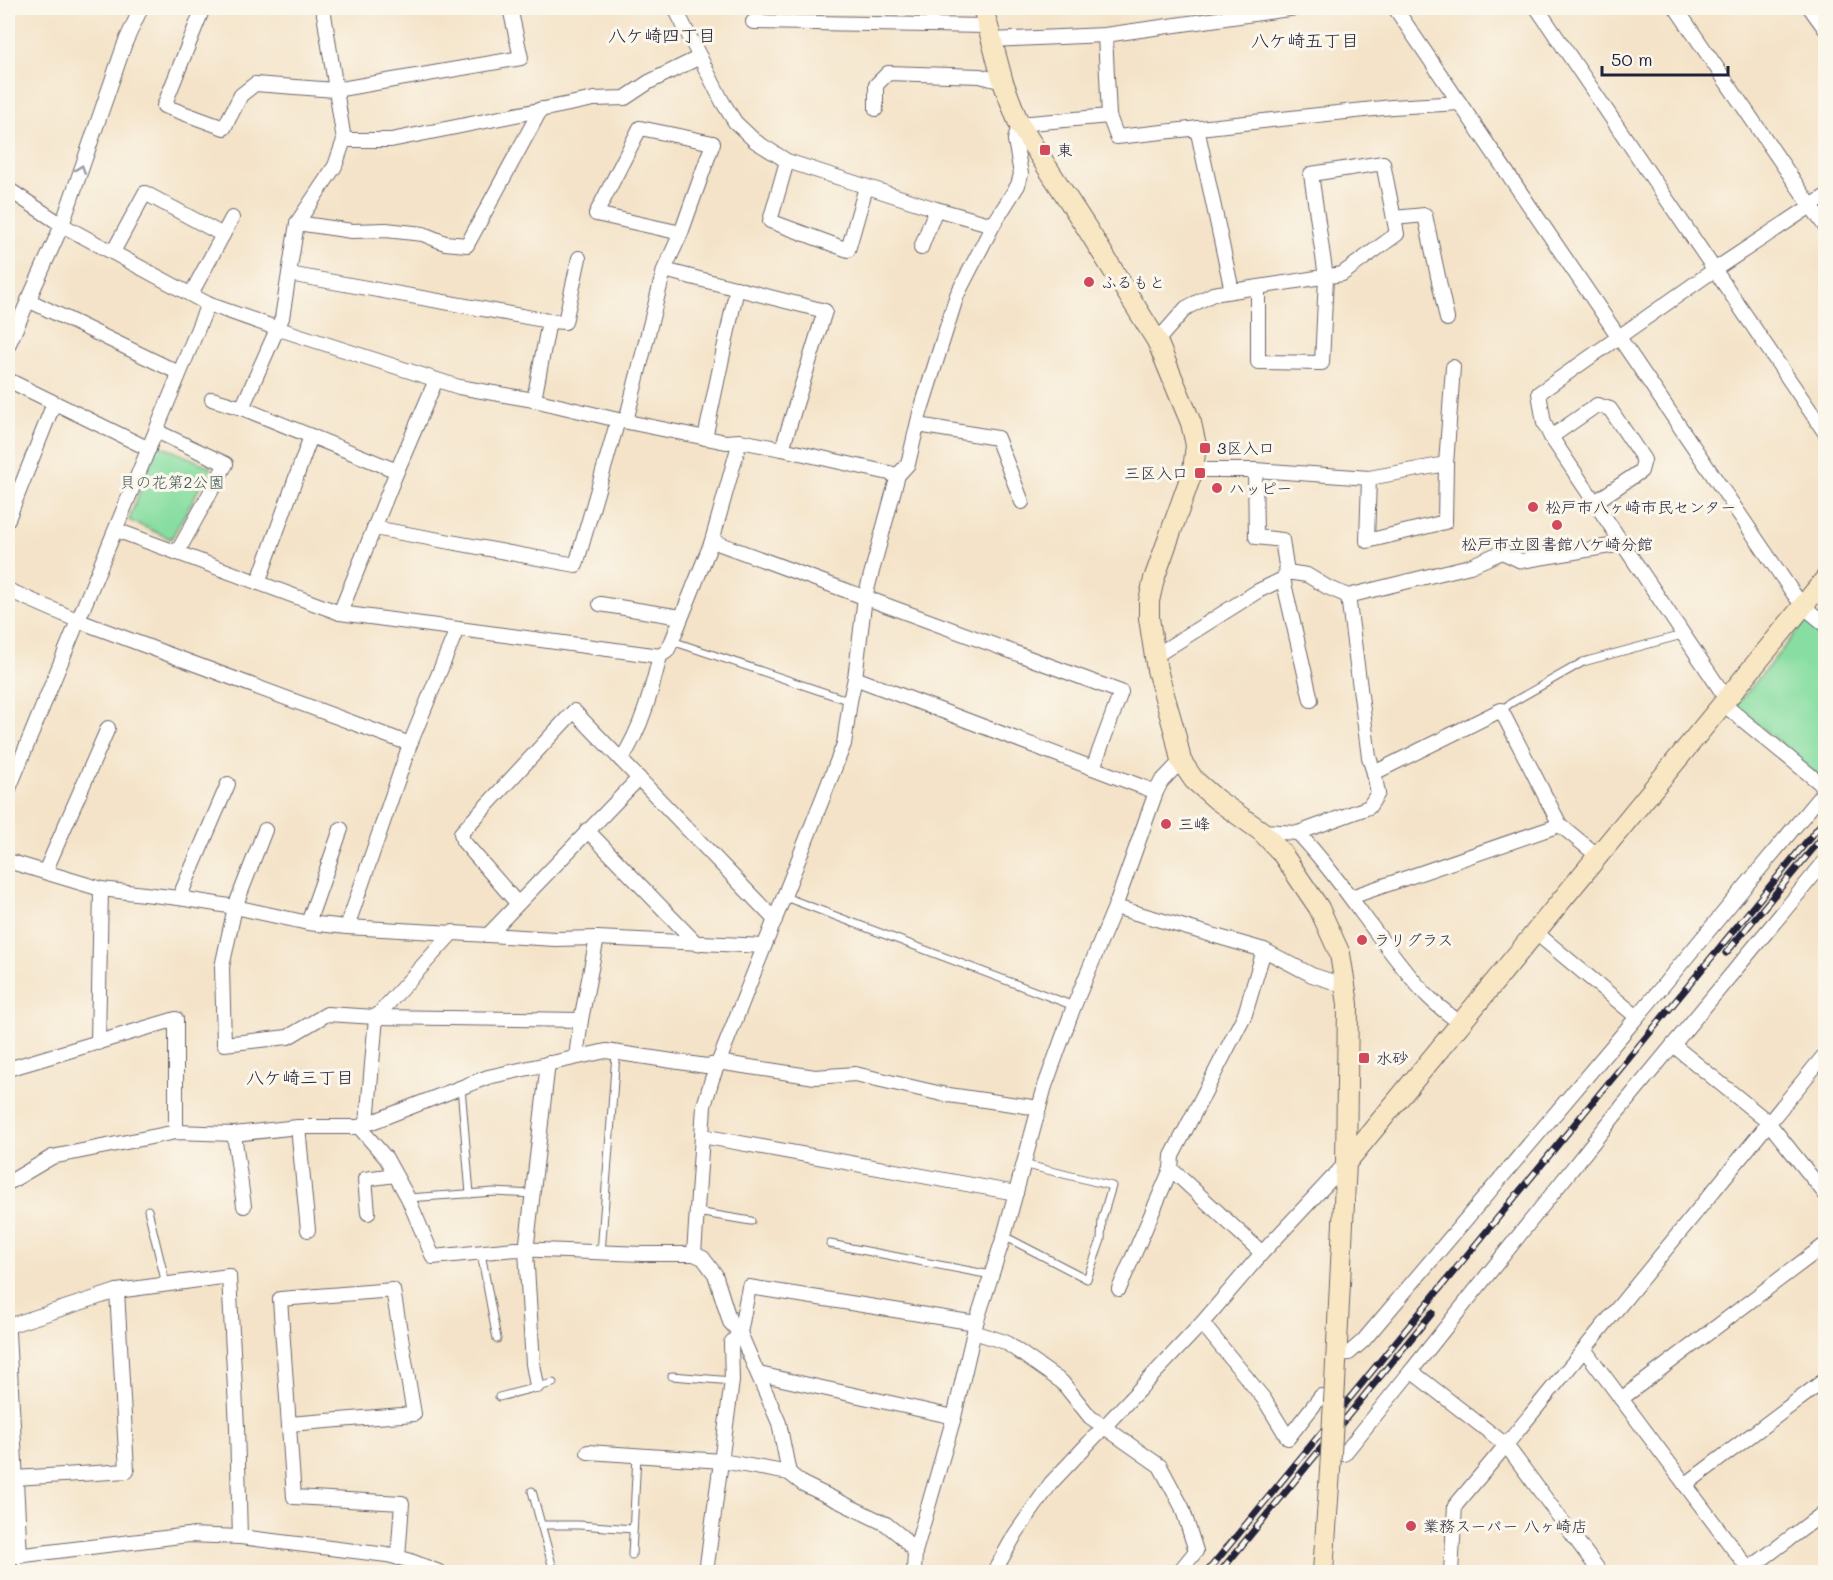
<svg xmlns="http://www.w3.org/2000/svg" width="1833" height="1580" font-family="Mali,'Klee One',sans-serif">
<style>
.green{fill:#88dea2;stroke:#55806e;stroke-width:1.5}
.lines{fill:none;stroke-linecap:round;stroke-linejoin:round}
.lane-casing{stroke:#6c666c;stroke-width:9}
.street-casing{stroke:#6c666c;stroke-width:16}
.secondary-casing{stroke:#6c666c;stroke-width:22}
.lane{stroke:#fff;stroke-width:7}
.street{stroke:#fff;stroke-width:14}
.secondary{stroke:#f9e7c3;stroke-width:20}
.rail-casing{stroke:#22223b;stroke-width:7}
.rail{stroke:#fbf7ec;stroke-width:4.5;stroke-dasharray:14;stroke-linecap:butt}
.secondary-bridge-casing{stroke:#6c666c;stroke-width:22;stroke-linecap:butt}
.secondary-bridge{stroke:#f9e7c3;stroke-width:20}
.oneway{stroke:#9c9ca7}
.poi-dot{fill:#d1495b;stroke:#fbf7ec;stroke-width:2}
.labels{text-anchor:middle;stroke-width:6;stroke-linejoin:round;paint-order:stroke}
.poi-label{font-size:16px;fill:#22223b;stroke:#fbf7ec;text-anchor:start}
.park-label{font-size:16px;fill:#415a5a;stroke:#fbf7ec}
.neighbourhood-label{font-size:18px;fill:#22223b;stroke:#fbf7ec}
</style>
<rect width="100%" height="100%" fill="#fbf7ec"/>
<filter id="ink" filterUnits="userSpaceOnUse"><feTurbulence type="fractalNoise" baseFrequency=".0167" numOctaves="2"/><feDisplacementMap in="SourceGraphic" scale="12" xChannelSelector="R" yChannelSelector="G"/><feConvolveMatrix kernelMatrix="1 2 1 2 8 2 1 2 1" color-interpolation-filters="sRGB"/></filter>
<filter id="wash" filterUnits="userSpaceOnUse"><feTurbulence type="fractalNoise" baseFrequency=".008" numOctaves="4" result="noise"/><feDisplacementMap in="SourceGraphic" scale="24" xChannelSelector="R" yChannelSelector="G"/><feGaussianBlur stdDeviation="1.35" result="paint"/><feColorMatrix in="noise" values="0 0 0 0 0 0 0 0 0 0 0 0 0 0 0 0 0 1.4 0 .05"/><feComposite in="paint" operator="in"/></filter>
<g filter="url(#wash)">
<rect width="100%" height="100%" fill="#f4e3c8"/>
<!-- green -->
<g class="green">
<polygon points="157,444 211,467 171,539 129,520"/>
<polygon points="1808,618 1825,633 1825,774 1817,775 1736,706"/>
</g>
</g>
<g filter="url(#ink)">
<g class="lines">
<!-- lane casing -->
<g class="lane-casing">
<g id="lane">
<polyline points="672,641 850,701"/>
<polyline points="1501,710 1511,703 1583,662 1682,635"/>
<polyline points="785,897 1074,1006"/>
<polyline points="461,1087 470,1194"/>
<polyline points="408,1198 494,1192 533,1194"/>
<polyline points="148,1210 166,1284"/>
<polyline points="697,1212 751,1221"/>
<polyline points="1004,1236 1087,1279 1101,1240 1102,1219 1112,1186 1023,1164"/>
<polyline points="830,1244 991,1275"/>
<polyline points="481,1253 497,1339"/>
<polyline points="601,1253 616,1054"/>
<polyline points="672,1376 732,1381"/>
<polyline points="499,1397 553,1383"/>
<polyline points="532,1491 554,1572"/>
<polyline points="541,1525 579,1525 633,1529"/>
<polyline points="632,1555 637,1455"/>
</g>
</g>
<!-- street casing -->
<g class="street-casing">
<g id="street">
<polyline points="203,8 164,106 224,128 241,95 255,84 335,90 521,58 510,8"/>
<polyline points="675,8 722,101 735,122 755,141 787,161 936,209 993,225"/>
<polyline points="1395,8 1793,593 1803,606 1826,625"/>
<polyline points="1537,8 1826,434"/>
<polyline points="1676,8 1826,228"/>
<polyline points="1810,8 1826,30"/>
<polyline points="753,22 987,26"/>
<polyline points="1105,35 1109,116 1117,137 1392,107 1460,103"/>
<polyline points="991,40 1105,35 1296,8"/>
<polyline points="876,109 876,85 888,73 980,76 1003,82"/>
<polyline points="1109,116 1019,124 1015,140 1021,174 1018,185 993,225 957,295 920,413 908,464 898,475 865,597 855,678 1156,792"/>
<polyline points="1197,128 1232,291"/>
<polyline points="344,140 391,140 594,99 625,98 649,82 700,57"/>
<polyline points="787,161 770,221 848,250 866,187"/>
<polyline points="8,189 62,225 208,304 276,328 459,387 534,400 618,420 726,442 740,441 782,449 898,475"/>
<polyline points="1394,218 1425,215 1447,319"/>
<polyline points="297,223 352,231 386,230 423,234 445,243 467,245 541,109"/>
<polyline points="921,248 936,209"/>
<polyline points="113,252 145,193 223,235"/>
<polyline points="664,270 825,311 782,449"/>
<polyline points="289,274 549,321 565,322 579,258"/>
<polyline points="191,294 232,218"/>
<polyline points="28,300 179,373"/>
<polyline points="1157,341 1186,308 1213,294 1342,274 1397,234 1383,163 1311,174 1326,277 1322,363 1258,362 1258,287"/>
<polyline points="8,346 62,225 125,43 141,8"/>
<polyline points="8,380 149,449"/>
<polyline points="212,399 242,408 397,471"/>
<polyline points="534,400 549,321"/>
<polyline points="242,408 282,318 297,223 335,166 344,140 323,8"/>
<polyline points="626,421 664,270 681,233 713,143 640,128 596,214 681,233"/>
<polyline points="918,425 997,438 1022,502"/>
<polyline points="156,431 226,464 177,553"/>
<polyline points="1551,437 1597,405 1610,409 1644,460 1641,471 1595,502"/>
<polyline points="705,438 737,288"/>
<polyline points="1193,470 1255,470 1369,478 1446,464"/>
<polyline points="1255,470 1256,537 1282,540 1287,572"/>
<polyline points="1369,478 1367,541 1445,522 1446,464 1453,367"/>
<polyline points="8,519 54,403"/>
<polyline points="374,528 576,565 618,420"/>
<polyline points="116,530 340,613 660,656"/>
<polyline points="712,541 1121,692 1093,768"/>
<polyline points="1283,579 1311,700"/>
<polyline points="258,583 311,436"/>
<polyline points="8,590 79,621 410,744"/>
<polyline points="1348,596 1369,757 1374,773"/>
<polyline points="600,604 681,617"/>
<polyline points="340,613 397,471 436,380"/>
<polyline points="1155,656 1258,591 1283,579 1287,572 1307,575 1327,587 1348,596 1470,566 1502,552 1521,561 1622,544"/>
<polyline points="1726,698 1551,437 1544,423 1539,393 1717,268 1826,196"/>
<polyline points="1722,703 1826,788"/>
<path d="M621 760C642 728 651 692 660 656L667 651 672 641 712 541 740 441"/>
<polyline points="8,791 208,304"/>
<polyline points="265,830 235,907 222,967 224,1044 288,1037 327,1014 376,1017 581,1020"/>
<polyline points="587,830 697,944"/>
<path d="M1261 831 1298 833C1344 882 1377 940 1422 990 1433 1003 1447 1013 1460 1023"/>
<polyline points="1298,833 1369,807 1378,793 1374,773 1501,710 1560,825"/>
<polyline points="8,861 101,889 179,898 235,907 308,923 347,927 488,935 555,939 597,938 764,946"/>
<polyline points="45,872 108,728"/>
<polyline points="1351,897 1560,825 1598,856"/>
<polyline points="179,898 228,784"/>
<polyline points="517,903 463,841 461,833 574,711 775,920"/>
<polyline points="1115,907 1264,950 1312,975 1346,986"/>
<polyline points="308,923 341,829"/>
<polyline points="347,927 410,744 457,629"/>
<polyline points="488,935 639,778"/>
<polyline points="1637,1017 1826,789"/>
<polyline points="98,1043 101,889"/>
<polyline points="1673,1045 1768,1122 1826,1195"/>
<polyline points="576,1057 581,1020 597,938"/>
<polyline points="8,1069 176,1019 176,1132"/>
<polyline points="367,1123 376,1017 453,932"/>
<polyline points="298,1127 308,1230"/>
<polyline points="359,1127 386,1158 408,1198 433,1257 515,1249 643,1254 694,1254 703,1258 715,1274 730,1322 740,1333 779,1423 789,1473"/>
<polyline points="234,1134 244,1206"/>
<polyline points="702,1136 1016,1193"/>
<polyline points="1171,1169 1262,1253"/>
<polyline points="8,1183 52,1157 176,1132 234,1134 298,1127 359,1127 488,1077 606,1051 706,1066 724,1063 815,1077 855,1074 942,1094 1039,1108"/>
<polyline points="368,1213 365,1179 395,1175"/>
<polyline points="694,1254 704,1106 712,1079 844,744 850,701 855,678"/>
<polyline points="1119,1289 1171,1169 1172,1156 1245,1014 1264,950"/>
<polyline points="1202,1323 1264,1399 1288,1438 1321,1396 1334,1397"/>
<polyline points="8,1326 117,1291 229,1276 237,1427 240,1537"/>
<polyline points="974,1332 1005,1342 1062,1382 1090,1417 1160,1466 1182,1507 1196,1551 1179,1572"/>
<polyline points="8,1333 20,1556"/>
<polyline points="1584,1349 1749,1570"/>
<polyline points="1336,1354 1349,1353 1363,1341 1637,1017 1535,932"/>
<polyline points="1411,1371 1615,1115 1826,860"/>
<polyline points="759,1374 954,1417"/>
<polyline points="537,1386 533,1364 526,1251 548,1063"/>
<polyline points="1621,1399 1826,1244"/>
<polyline points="289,1424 414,1414 393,1290 280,1299 294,1497 402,1503 398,1558"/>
<polyline points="588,1452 722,1461 789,1473 803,1484 886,1524 902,1537 915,1552 914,1572"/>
<polyline points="1331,1452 1344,1454 1411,1371 1506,1445 1826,1053"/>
<polyline points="15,1478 127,1471 117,1291"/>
<polyline points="1685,1485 1826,1379"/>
<polyline points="915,1552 954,1417 976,1323 1004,1236 1045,1086 1074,1006 1115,907 1156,792 1161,782 1181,761"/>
<polyline points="8,1557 189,1535 240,1537 387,1555 408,1560 439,1572"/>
<polyline points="706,1572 732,1381 731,1343 740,1333 749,1287 976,1323"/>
<polyline points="994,1572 1016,1533 1051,1483 1202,1323 1262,1253 1346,1163"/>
<polyline points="1451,1572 1455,1506 1506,1445 1600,1572"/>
<polyline points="1745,1572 1826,1511"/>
</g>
</g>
<!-- secondary casing -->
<g class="secondary-casing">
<g id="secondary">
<polyline points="983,8 1003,82 1019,124 1088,230 1157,341 1191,423 1196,445 1193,470 1154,579 1149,601 1149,618 1157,670 1175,733 1181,761 1194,780 1217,800 1261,831 1281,852 1319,908 1340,954 1348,1004 1346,1163 1335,1383"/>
<polyline points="1346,1163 1826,578"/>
<polyline points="1323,1572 1330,1471"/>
</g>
</g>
<!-- lane -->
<use href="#lane" class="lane"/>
<!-- street -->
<use href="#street" class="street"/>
<!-- secondary -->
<use href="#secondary" class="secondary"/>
<!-- rail casing -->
<g class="rail-casing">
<g id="rail">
<polyline points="1726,953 1826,833"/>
<polyline points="1207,1572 1826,818"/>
<polyline points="1220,1572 1432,1313"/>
</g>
</g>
<!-- rail -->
<use href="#rail" class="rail"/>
<!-- secondary-bridge casing -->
<g class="secondary-bridge-casing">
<polyline id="secondary-bridge" points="1330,1471 1335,1383"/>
</g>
<!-- secondary-bridge -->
<use href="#secondary-bridge" class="secondary-bridge"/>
</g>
<!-- one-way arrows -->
<defs><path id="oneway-chevron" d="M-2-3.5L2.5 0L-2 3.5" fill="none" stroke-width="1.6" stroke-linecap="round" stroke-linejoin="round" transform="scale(1.5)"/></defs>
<use class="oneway" href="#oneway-chevron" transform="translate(81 169) rotate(-71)"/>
</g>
<!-- markers -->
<g class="poi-dot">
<rect x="1039" y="144" width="12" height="12" rx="3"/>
<circle cx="1089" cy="282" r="6"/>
<rect x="1199" y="442" width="12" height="12" rx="3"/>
<rect x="1194" y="467" width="12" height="12" rx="3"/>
<circle cx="1217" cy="488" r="6"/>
<circle cx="1533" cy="507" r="6"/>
<circle cx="1557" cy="525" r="6"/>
<circle cx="1166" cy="824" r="6"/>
<circle cx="1362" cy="940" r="6"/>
<rect x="1358" y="1052" width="12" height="12" rx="3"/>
<circle cx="1411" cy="1526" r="6"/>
</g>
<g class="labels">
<!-- poi labels -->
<g class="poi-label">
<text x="1057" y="156">東</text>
<text x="1101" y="288">ふるもと</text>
<text x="1217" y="454">3区入口</text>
<text x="1188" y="479" text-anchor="end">三区入口</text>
<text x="1229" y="494">ハッピー</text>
<text x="1545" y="513">松戸市八ヶ崎市民センター</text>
<text x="1557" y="550" text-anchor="middle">松戸市立図書館八ケ崎分館</text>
<text x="1178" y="830">三峰</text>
<text x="1374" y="946">ラリグラス</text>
<text x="1376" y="1064">水砂</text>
<text x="1423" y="1532">業務スーパー 八ヶ崎店</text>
</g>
<!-- park labels -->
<g class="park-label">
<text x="172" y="488">貝の花第2公園</text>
</g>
<!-- neighbourhood labels -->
<g class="neighbourhood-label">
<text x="662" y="42">八ケ崎四丁目</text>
<text x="1305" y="47">八ケ崎五丁目</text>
<text x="300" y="1084">八ケ崎三丁目</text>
</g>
</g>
<!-- margin -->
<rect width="1833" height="1580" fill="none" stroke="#fbf7ec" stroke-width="30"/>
<!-- scale -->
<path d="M1602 66v9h126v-9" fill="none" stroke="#22223b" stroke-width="3"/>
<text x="1611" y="66" font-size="18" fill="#22223b" stroke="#fbf7ec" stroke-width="4.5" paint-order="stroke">50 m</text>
</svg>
